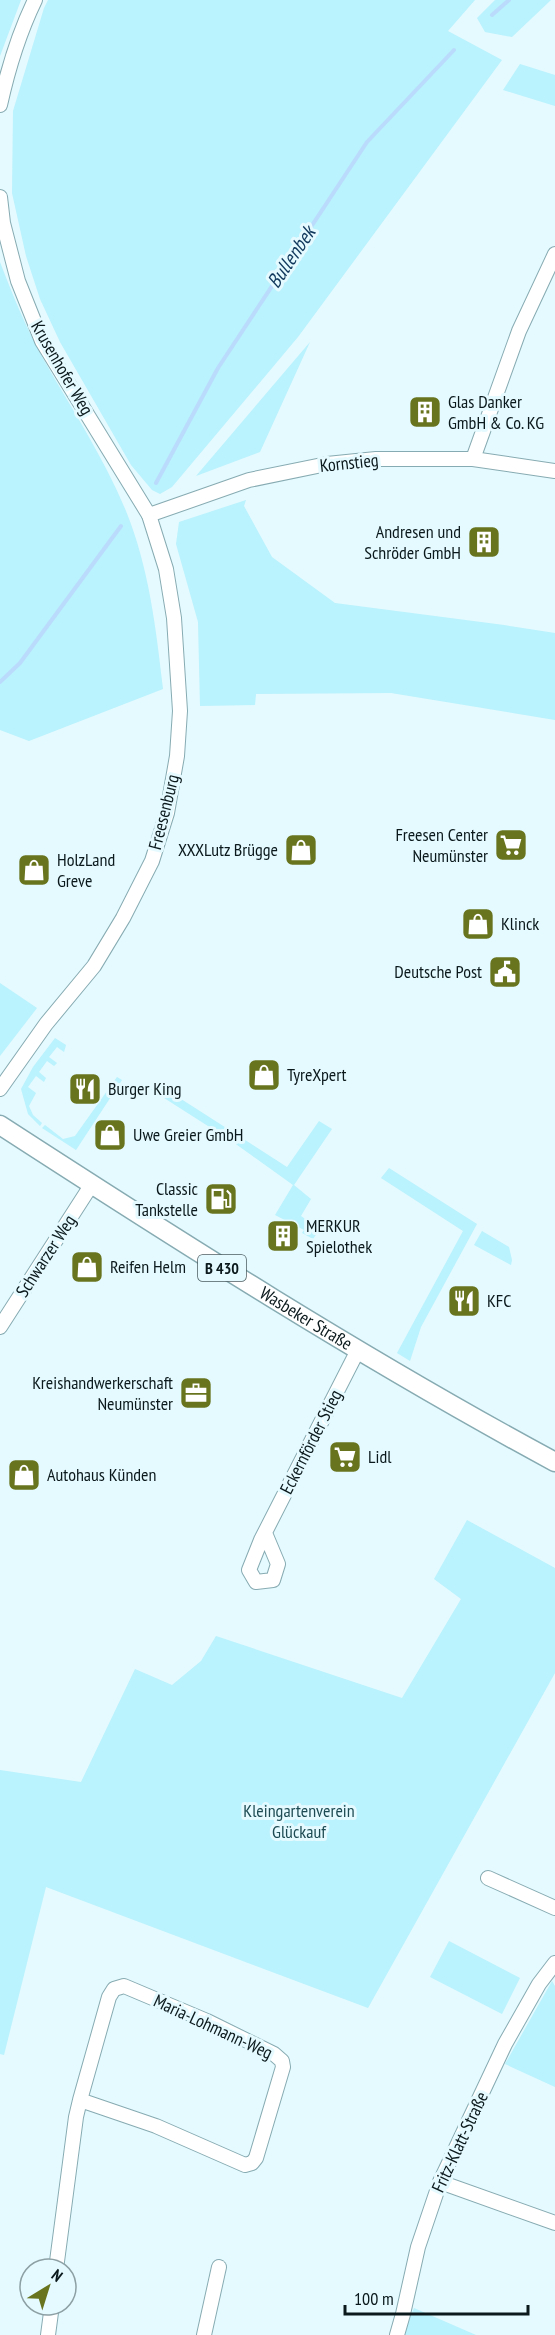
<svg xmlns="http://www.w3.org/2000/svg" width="555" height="2335" font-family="'PT Sans Narrow',sans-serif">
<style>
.green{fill:#baf2fd}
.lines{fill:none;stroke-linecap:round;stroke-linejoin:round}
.stream{stroke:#badbfc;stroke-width:4}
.minor-casing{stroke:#87abb2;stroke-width:16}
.major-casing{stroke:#87abb2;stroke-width:21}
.minor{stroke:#fff;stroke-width:14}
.major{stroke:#fff;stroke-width:18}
.labels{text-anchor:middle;stroke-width:6;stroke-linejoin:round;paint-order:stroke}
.shield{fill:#e4faff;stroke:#4c5c60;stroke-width:1.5}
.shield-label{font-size:16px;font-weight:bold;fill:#0b191c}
.street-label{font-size:18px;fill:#0b191c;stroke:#e4faff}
.poi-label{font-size:18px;fill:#0b191c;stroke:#e4faff;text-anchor:start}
.park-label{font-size:18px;fill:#1e4b53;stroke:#e4faff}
.water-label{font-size:20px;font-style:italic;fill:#11385c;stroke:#e4faff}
</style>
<rect width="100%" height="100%" fill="#e4faff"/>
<!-- green -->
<g class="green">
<polygon points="0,0 21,0 0,56"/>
<polygon points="48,0 475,0 448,31 502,60 298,337 172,487 160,494 152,490 131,465 60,342 40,299 26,256 12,193 13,111 44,8"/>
<polygon points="495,0 551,0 512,37 485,32 477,18"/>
<polygon points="520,64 555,75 555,106 503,90"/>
<path d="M0 262C13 296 27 330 45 362 73 411 104 458 126 511 149 568 156 628 163 689L29 741 0 730Z"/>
<polygon points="310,342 260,452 196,476"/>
<polygon points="246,500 244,506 272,557 335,603 504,625 555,633 555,720 391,693 256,694 255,705 200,706 198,622 176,544 179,522"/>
<polygon points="0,983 37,1008 0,1056"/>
<polygon points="55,1038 66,1045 64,1052 57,1047 49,1057 57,1063 54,1066 47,1061 39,1072 46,1078 44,1082 36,1076 28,1087 36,1093 29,1106 33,1115 42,1123 40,1126 28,1114 21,1089 33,1067"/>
<polygon points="117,1077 122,1080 76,1150 42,1128 45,1125 63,1139 75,1136"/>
<polygon points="153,1081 287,1167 319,1121 332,1129 294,1185 311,1199 301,1216 320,1229 313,1239 302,1233 304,1230 275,1215 293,1185 233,1142 150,1089"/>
<polygon points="389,1168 477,1224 421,1327 410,1361 397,1353 463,1231 381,1178"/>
<polygon points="482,1231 509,1247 512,1260 511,1265 474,1245"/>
<polygon points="467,1520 555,1568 555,1673 368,2008 46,1887 4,2055 0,2054 0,1770 81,1782 135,1669 172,1685 201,1661 216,1636 402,1698 461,1599 434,1579"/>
<polygon points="449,1941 520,1978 502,2014 430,1977"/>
<polygon points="552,1981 555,1986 555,2087 505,2064"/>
<polygon points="414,2308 476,2335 402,2335"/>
</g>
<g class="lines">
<!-- stream -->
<g class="stream">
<polyline points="492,15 509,0"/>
<polyline points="156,483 218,368 367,142 454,50"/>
<polyline points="0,682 20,663 121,526"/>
</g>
<!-- minor casing -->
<g class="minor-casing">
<g id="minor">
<path d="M0 105C8 69 19 33 35 0"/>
<polyline points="0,197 3,223 18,281 42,341 149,515 166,569 174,618 180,711 177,756 167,813 152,861 123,918 94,966 46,1024 0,1089"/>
<polyline points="473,459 519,331 555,254"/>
<polyline points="149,515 249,480 327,464 376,459 473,459 555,471"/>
<polyline points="0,1327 92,1184"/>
<polyline points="265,1533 278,1564 273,1580 256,1582 249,1570 261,1540 357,1352"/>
<polyline points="488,1878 555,1908"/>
<polyline points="440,2182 555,2223"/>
<polyline points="56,2269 76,2117 80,2100 109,1997 114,1989 124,1986 207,2021 274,2054 282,2061 283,2067 256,2158 252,2163 245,2165 156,2126 80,2100"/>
<polyline points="48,2335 52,2305"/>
<polyline points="204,2335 219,2267"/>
<polyline points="397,2335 403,2314 418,2247 440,2182 505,2044 539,1984 555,1963"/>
</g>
</g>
<!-- major casing -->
<g class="major-casing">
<g id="major">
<path id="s1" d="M0 1125C182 1243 364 1359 555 1462"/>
</g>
</g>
<!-- minor -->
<use href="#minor" class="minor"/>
<!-- major -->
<use href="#major" class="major"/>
</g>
<!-- icons -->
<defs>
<g id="building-square" transform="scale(1.725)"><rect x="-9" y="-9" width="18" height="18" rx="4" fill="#68741e" stroke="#e4faff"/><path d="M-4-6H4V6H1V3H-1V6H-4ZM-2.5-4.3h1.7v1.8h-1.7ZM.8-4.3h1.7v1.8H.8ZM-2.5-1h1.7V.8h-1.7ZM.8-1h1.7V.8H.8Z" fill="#fff"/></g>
<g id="supermarket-square" transform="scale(1.725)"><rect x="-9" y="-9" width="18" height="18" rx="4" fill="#68741e" stroke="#e4faff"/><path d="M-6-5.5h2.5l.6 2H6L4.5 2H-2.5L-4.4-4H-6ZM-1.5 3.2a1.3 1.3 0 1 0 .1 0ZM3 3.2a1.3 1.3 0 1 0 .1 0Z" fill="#fff"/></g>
<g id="shop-square" transform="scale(1.725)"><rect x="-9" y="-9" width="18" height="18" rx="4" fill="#68741e" stroke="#e4faff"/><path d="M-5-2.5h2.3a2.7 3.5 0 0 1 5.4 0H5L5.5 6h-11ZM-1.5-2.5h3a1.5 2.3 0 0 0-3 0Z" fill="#fff"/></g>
<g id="civic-square" transform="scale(1.725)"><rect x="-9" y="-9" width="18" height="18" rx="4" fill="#68741e" stroke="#e4faff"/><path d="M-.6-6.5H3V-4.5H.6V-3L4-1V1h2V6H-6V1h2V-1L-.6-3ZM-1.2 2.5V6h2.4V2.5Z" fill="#fff"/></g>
<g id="restaurant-square" transform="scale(1.725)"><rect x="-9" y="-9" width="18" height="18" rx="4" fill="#68741e" stroke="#e4faff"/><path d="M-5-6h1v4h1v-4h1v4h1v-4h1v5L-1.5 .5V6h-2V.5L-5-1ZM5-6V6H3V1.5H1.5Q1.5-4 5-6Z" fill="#fff"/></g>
<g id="fuel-square" transform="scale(1.725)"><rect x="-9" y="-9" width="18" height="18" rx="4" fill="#68741e" stroke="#e4faff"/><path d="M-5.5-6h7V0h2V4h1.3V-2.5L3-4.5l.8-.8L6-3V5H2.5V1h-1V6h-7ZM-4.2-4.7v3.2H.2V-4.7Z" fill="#fff"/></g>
<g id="office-square" transform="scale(1.725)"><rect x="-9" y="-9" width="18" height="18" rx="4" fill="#68741e" stroke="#e4faff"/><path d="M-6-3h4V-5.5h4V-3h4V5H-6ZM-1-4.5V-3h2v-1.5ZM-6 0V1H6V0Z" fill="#fff"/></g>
</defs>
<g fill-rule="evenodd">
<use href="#building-square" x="425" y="412"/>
<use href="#building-square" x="484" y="542"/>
<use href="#supermarket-square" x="511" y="845"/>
<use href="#shop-square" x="301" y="850"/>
<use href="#shop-square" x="34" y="870"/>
<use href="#shop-square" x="478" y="924"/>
<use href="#civic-square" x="505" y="972"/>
<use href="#shop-square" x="264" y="1075"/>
<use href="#restaurant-square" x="85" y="1089"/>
<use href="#shop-square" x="110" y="1135"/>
<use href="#fuel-square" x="221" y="1199"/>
<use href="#building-square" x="283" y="1236"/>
<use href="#shop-square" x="87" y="1267"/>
<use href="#restaurant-square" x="464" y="1301"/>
<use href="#office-square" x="196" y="1393"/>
<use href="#supermarket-square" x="345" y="1457"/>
<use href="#shop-square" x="24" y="1475"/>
</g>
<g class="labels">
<!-- shield labels -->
<rect class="shield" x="198" y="1255" width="48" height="26" rx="4.5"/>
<g class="shield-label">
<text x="222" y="1274">B 430</text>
</g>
<!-- street labels -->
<g class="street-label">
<text transform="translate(62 368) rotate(60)" y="6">Krusenhofer Weg</text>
<text transform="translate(349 463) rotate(-6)" y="6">Kornstieg</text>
<text transform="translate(164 812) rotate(-76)" y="6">Freesenburg</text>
<text transform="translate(46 1256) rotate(-57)" y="6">Schwarzer Weg</text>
<text dy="6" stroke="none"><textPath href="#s1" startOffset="362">Wasbeker Straße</textPath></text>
<text transform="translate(311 1442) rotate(-63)" y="6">Eckernförder Stieg</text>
<text transform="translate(213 2027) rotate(25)" y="6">Maria-Lohmann-Weg</text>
<text transform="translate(460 2142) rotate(-65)" y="6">Fritz-Klatt-Straße</text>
</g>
<!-- poi labels -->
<g class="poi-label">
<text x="448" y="408">Glas Danker<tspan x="448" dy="21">GmbH &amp; Co. KG</tspan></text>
<text x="461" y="538" text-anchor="end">Andresen und<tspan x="461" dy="21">Schröder GmbH</tspan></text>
<text x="488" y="841" text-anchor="end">Freesen Center<tspan x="488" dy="21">Neumünster</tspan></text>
<text x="278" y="856" text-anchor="end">XXXLutz Brügge</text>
<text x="57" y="866">HolzLand<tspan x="57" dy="21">Greve</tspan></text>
<text x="501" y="930">Klinck</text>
<text x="482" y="978" text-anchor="end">Deutsche Post</text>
<text x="287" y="1081">TyreXpert</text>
<text x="108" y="1095">Burger King</text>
<text x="133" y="1141">Uwe Greier GmbH</text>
<text x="198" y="1195" text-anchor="end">Classic<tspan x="198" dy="21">Tankstelle</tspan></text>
<text x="306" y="1232">MERKUR<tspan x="306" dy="21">Spielothek</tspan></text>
<text x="110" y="1273">Reifen Helm</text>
<text x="487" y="1307">KFC</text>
<text x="173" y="1389" text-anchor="end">Kreishandwerkerschaft<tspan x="173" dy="21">Neumünster</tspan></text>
<text x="368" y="1463">Lidl</text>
<text x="47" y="1481">Autohaus Künden</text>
</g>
<!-- park labels -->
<g class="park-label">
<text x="299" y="1817">Kleingartenverein<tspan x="299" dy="21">Glückauf</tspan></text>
</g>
<!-- water labels -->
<g class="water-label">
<text transform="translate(291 257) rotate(-56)" y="7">Bullenbek</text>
</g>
</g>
<!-- north arrow -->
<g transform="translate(48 2287) rotate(38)"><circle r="28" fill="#e4faff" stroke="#8da0a4" stroke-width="1.5"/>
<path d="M0-4.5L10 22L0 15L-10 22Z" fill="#68741e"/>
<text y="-9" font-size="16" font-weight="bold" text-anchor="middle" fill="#0b191c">N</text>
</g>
<!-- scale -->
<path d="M345 2305v9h183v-9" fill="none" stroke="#0b191c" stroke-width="3"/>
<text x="354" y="2305" font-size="18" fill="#0b191c" stroke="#e4faff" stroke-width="4.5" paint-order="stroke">100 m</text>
</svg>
